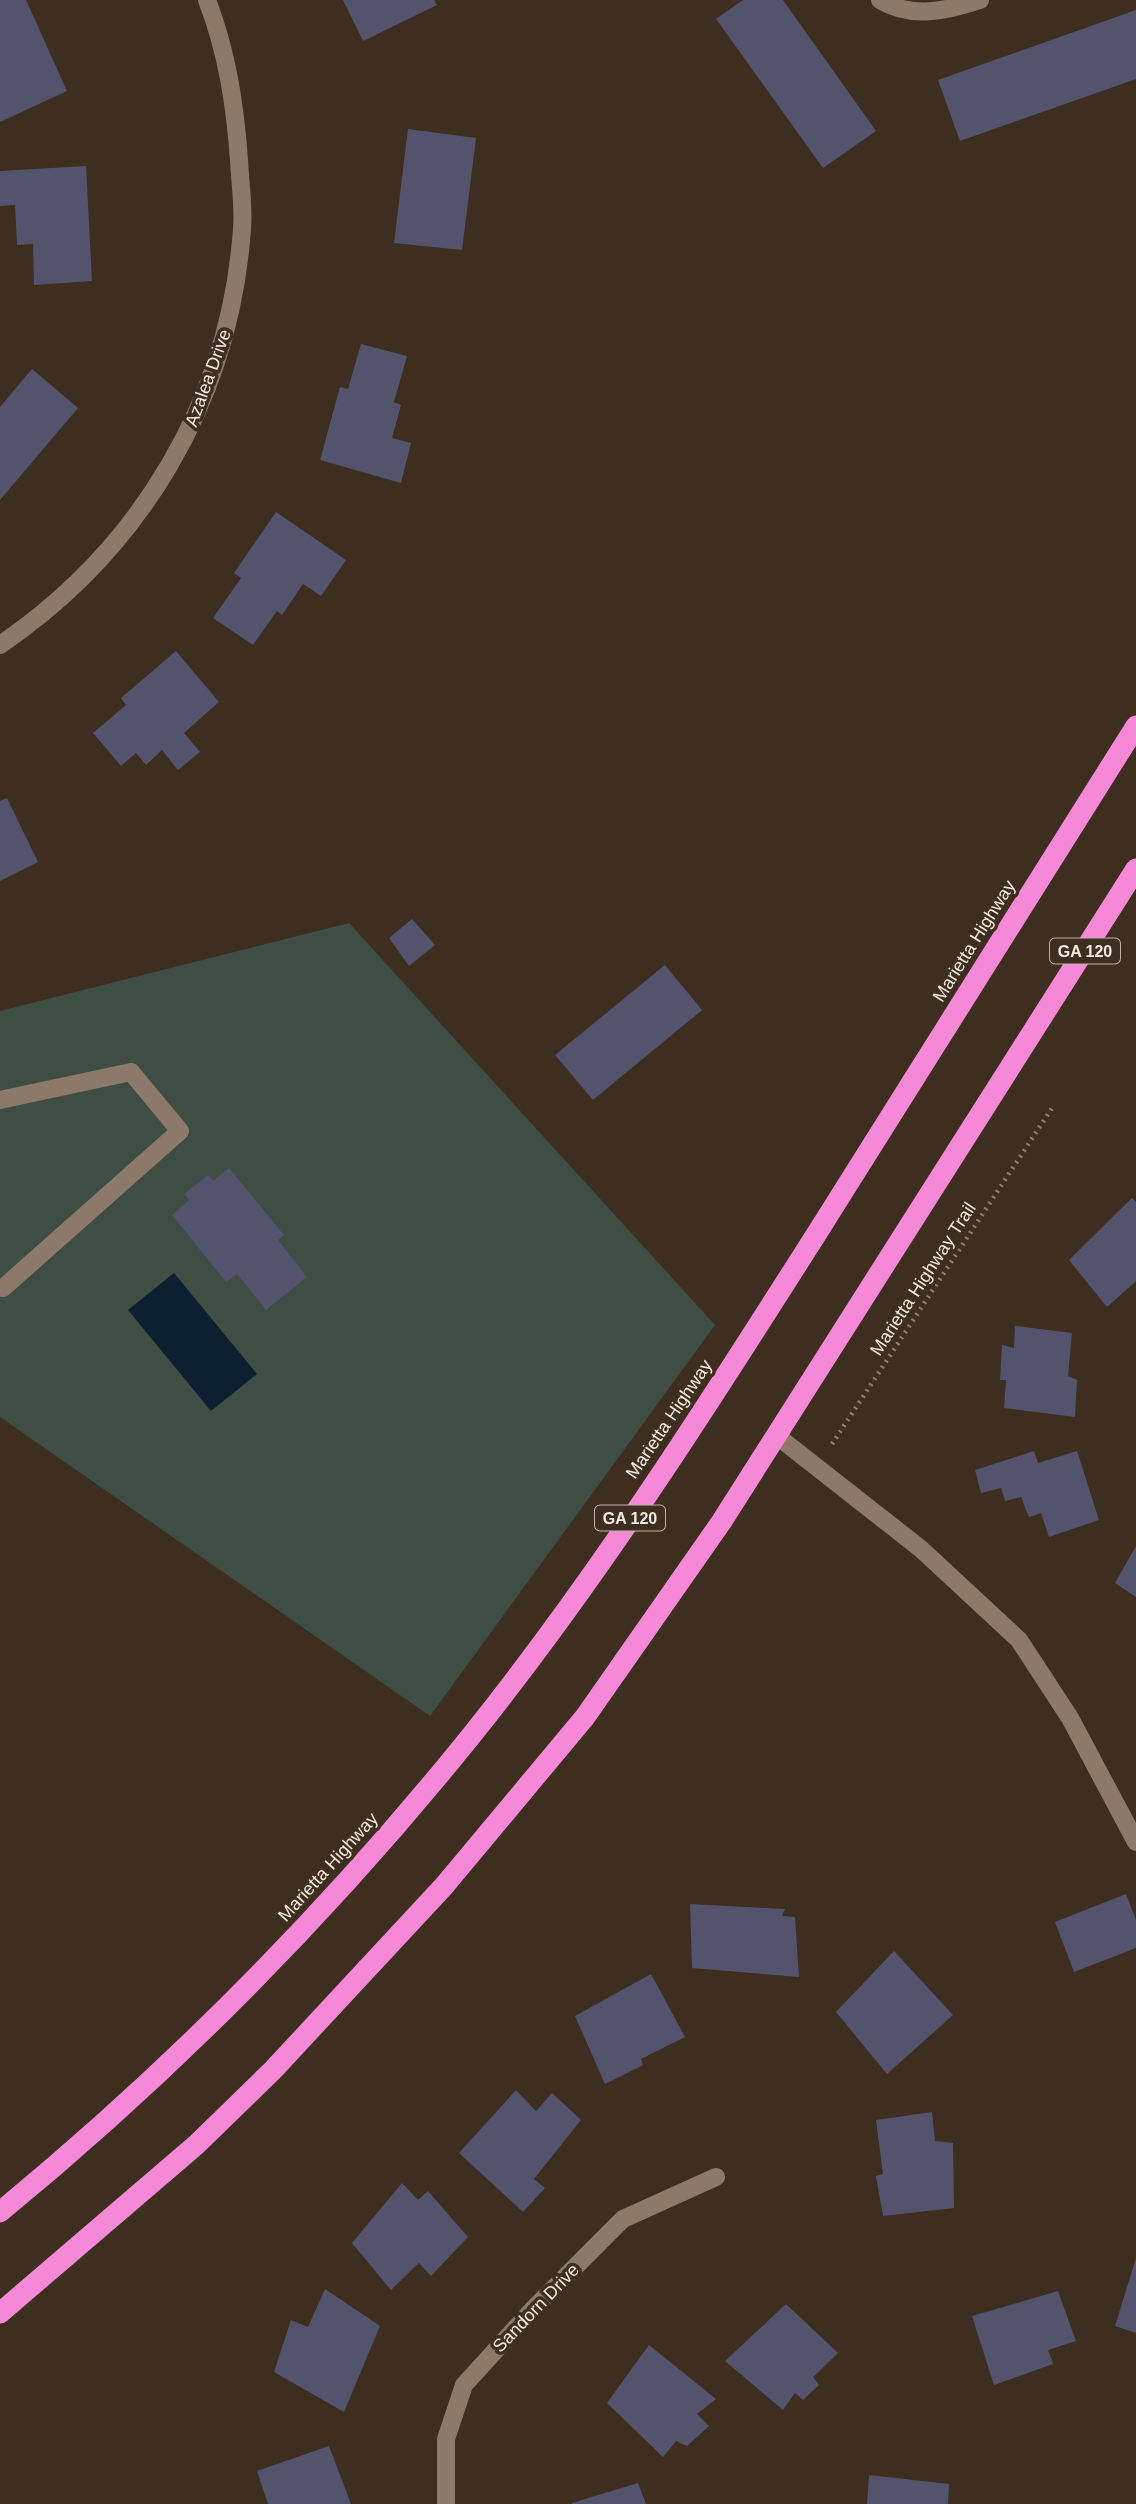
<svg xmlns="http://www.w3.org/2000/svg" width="1136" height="2504" font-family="Helvetica,sans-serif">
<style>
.green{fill:#3e4e45}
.water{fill:#0d2031}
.building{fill:#53536d}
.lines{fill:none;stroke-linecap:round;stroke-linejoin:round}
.path{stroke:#8c7f73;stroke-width:4.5;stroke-dasharray:2 5;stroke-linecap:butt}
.lane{stroke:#8c7969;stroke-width:18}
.street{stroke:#8c7969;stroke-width:18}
.highway{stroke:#f588d7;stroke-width:21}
.labels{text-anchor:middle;stroke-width:7;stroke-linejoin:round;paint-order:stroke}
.shield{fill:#3e2e20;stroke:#beb2a8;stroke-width:2}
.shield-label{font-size:16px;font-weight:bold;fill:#f5ebe2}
.street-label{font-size:18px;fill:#f5ebe2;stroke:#3e2e20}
</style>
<rect width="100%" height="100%" fill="#3e2e20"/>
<!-- green -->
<polygon class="green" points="349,923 715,1325 430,1716 0,1417 0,1011"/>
<!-- water -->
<polygon class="water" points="174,1273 257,1374 211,1411 128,1310"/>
<!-- building -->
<g class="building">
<polygon points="0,0 26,0 67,91 0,122"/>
<polygon points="343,0 434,0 437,5 363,41"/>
<polygon points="743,0 783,0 876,131 823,168 716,19"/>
<polygon points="1136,10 1136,79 960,141 938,80"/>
<polygon points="408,129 476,138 462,250 394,243"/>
<polygon points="86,166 92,281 34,285 33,244 17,245 15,205 0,206 0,171"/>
<polygon points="361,344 407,356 394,402 401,405 392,438 411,443 401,483 320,460 340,387 348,389"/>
<polygon points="32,369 78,408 0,500 0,407"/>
<polygon points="276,512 346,560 321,596 303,584 282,615 277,611 253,645 213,618 241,578 234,573"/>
<polygon points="176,651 219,702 184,733 200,752 178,770 162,750 146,765 136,753 121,766 93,733 126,705 121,698"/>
<polygon points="7,798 38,862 0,881 0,801"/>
<polygon points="412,919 435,945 409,966 389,938"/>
<polygon points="665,965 702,1010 593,1100 555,1055"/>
<polygon points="229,1168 284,1235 278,1240 307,1277 266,1310 237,1274 226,1282 172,1215 189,1200 184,1194 208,1175 213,1181"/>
<polygon points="1132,1198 1136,1202 1136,1281 1107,1307 1069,1260"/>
<polygon points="1015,1326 1072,1333 1068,1376 1077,1380 1075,1417 1004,1408 1006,1380 1000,1380 1002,1345 1014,1348"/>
<polygon points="1034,1451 1038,1463 1077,1451 1099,1520 1049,1537 1041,1513 1029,1517 1021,1497 1005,1501 1001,1488 981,1493 975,1470"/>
<polygon points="1136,1546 1136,1597 1115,1583"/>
<polygon points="1126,1894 1136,1920 1136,1948 1074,1972 1055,1922"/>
<polygon points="690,1904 785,1909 782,1916 795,1917 799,1977 692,1968"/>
<polygon points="894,1951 953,2015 887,2074 836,2012"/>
<polygon points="651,1974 685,2037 641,2059 643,2065 605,2084 575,2016"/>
<polygon points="516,2090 536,2111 552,2093 581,2120 534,2179 545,2188 523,2212 459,2153"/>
<polygon points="932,2112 935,2141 953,2143 954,2208 883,2216 876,2176 883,2174 876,2120"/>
<polygon points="402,2183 418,2200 428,2191 468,2237 431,2276 419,2263 391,2290 352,2243"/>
<polygon points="1136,2258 1136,2333 1115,2326"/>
<polygon points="325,2289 380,2326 344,2412 274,2372 291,2320 308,2327"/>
<polygon points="1058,2291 1076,2341 1048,2350 1053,2364 994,2385 972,2316"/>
<polygon points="786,2304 838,2353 813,2377 819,2385 803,2400 795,2393 783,2410 725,2361"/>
<polygon points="649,2345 716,2399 697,2414 709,2426 687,2446 676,2441 663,2457 607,2403"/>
<polygon points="329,2446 351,2504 268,2504 257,2471"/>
<polygon points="869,2475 949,2484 948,2504 867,2504"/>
<polygon points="638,2483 646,2504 572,2504 572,2503"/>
</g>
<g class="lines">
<!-- path -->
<polyline class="path" points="832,1444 1054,1105"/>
<!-- lane -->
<g class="lane">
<polyline points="0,1100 131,1072 180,1131 3,1288"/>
<polyline points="777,1436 921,1549 1019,1640 1070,1718 1136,1842"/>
</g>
<!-- street -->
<g class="street">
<path d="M880 0C911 19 947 11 980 0"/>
<path d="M0 645C141 549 230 400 242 229 244 207 240 183 239 160 235 104 227 52 207 0"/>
<polyline points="446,2504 446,2439 464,2385 535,2307 623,2219 716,2177"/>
</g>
<!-- highway -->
<g class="highway">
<path d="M0 2212C174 2069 330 1911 471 1736 601 1574 713 1397 824 1222 928 1057 1032 892 1136 726"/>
<polyline points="0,2313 196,2145 273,2070 444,1886 585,1717 722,1521 1136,869"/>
</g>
</g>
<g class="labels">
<!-- shield labels -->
<g class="shield">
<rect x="1050" y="938.5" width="70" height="25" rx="5"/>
<rect x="595" y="1505.5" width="70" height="25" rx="5"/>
</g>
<g class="shield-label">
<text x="1085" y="957">GA 120</text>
<text x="630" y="1524">GA 120</text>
</g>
<!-- street labels -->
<g class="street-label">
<text transform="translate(208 378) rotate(-70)" y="6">Azalea Drive</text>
<text transform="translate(974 941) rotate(-58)" y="6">Marietta Highway</text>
<text transform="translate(923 1279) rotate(-57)" y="6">Marietta Highway Trail</text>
<text transform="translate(669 1419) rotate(-56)" y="6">Marietta Highway</text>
<text transform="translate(328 1867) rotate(-48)" y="6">Marietta Highway</text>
<text transform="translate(536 2308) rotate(-46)" y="6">Sandorn Drive</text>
</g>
</g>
</svg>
